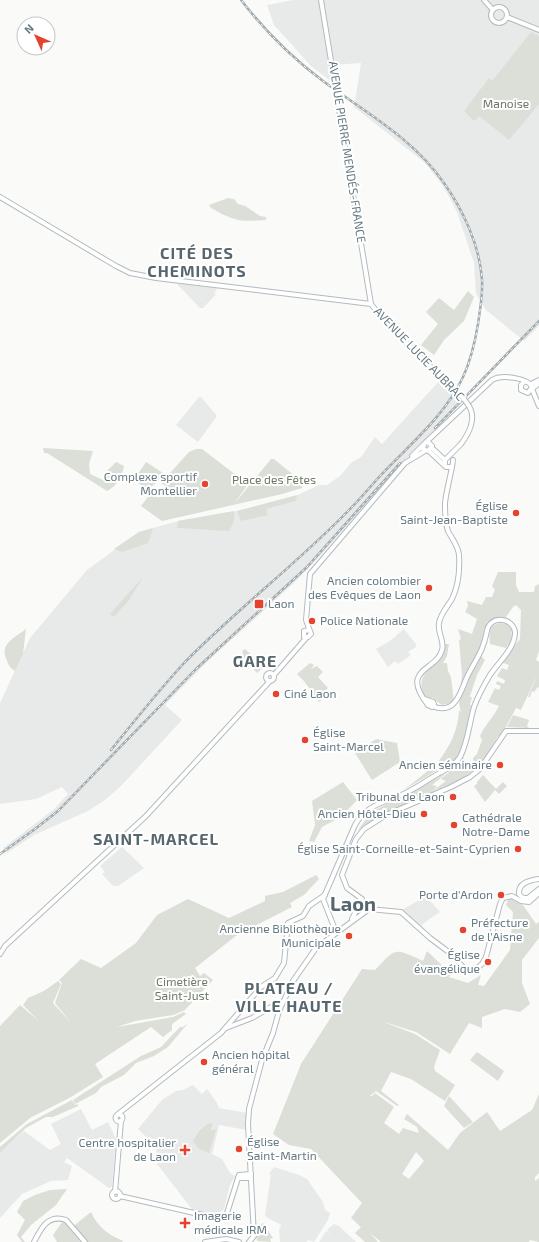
<svg xmlns="http://www.w3.org/2000/svg" width="539" height="1242" font-family="'Exo 2',sans-serif">
<style>
.built{fill:#e8eae9}
.green{fill:#dbdfd7;fill-rule:evenodd}
.lines{fill:none;stroke-linecap:round;stroke-linejoin:round}
.secondary-casing{stroke:#b3bbbf;stroke-width:6}
.secondary{stroke:#fff;stroke-width:4}
.rail-casing{stroke:#a0aaaf;stroke-width:2.5}
.rail{stroke:#fff;stroke-width:1;stroke-dasharray:3;stroke-linecap:butt}
.secondary-bridge-casing{stroke:#b3bbbf;stroke-width:6;stroke-linecap:butt}
.secondary-bridge{stroke:#fff;stroke-width:4}
.poi-dot{fill:#e3432f;stroke:#fff;stroke-width:1.5}
.labels{text-anchor:middle;stroke-width:4;stroke-linejoin:round;paint-order:stroke}
.park-label{font-size:12px;fill:#6b7a64;stroke:#fff}
.street-label{font-size:12px;fill:#657a83;stroke:#fff}
.poi-label{font-size:12px;fill:#657a83;stroke:#fff;text-anchor:end}
.district-label{font-size:16px;font-weight:bold;letter-spacing:1px;fill:#57676e;stroke:#fff}
.town-label{font-size:20px;font-weight:bold;fill:#57676e;stroke:#fff}
</style>
<rect width="100%" height="100%" fill="#fafaf8"/>
<!-- built -->
<g class="built">
<polygon points="293,0 539,0 539,326 524,341 486,310 476,294 474,263 457,212 444,187 424,162 354,107 361,63 331,65 333,83 311,66 274,25 267,5"/>
<polygon points="176,283 217,288 217,289 214,293 216,294 203,308 200,308"/>
<polygon points="440,380 462,402 406,459 321,555 295,582 208,661 165,705 182,720 121,786 105,800 88,811 34,835 7,853 3,848 53,810 68,794 62,787 36,799 0,804 0,703 30,638 87,570 139,532 178,521 237,511 291,498 319,485 327,485 340,476 352,462 361,457 375,437 382,444"/>
<polygon points="199,397 201,397 217,416 198,442 176,425"/>
<polygon points="404,629 416,644 416,647 408,652 411,655 398,664 395,661 388,667 376,649 390,641"/>
<polygon points="122,847 144,868 118,886 113,886 102,874 105,872 100,866"/>
<polygon points="426,896 440,912 428,920 421,926 402,910"/>
<polygon points="193,1085 202,1094 207,1089 217,1103 219,1108 247,1113 247,1130 219,1125 212,1154 222,1159 230,1173 235,1176 230,1185 224,1209 215,1216 195,1213 157,1164 156,1146 138,1129 162,1100 176,1091 183,1090"/>
<polygon points="81,1109 92,1130 108,1122 116,1139 112,1186 109,1188 67,1158 64,1162 72,1166 68,1180 51,1181 22,1194 0,1218 0,1153 24,1131 50,1150 61,1144 51,1124"/>
<polygon points="274,1167 299,1175 307,1179 323,1202 325,1210 330,1213 328,1220 314,1242 309,1240 306,1242 280,1242 279,1229 280,1229 281,1225 266,1217 265,1215 271,1175 269,1174"/>
<polygon points="334,1224 339,1226 356,1242 319,1242 326,1231 330,1234 327,1230"/>
</g>
<!-- green -->
<g class="green">
<polygon points="531,32 539,36 539,104 509,140 479,116 474,121 464,111 489,78 492,81"/>
<path d="M228 198 234 199 238 204 245 206 260 216 266 217V220C239 222 234 221 211 208L209 205Z"/>
<polygon points="468,291 474,297 464,321 444,340 434,355 421,345 438,324 426,312 439,298 454,310"/>
<path d="M43 448 93 451 89 464 90 474 103 480 108 470 116 462 124 466C122 477 117 486 107 491L47 453H44Z"/>
<polygon points="196,449 202,449 245,482 246,487 234,504 271,459 274,459 302,482 302,488 282,494 162,521 141,506 151,493 158,498 166,486 161,483 189,452"/>
<polygon points="146,462 163,473 161,478 148,490 134,480"/>
<polygon points="297,495 296,501 266,509 268,515 241,521 237,511"/>
<polygon points="234,511 234,521 229,531 177,528 178,521"/>
<polygon points="153,528 148,543 122,552 114,549 139,532"/>
<path d="M498 572H516V585L519 592H534L535 586 539 584V651L536 660 539 662V687L537 688 534 692 532 691 530 697H528L538 673 521 710 516 708 500 738 498 736C478 773 469 777 431 792L446 781 441 779 450 771 446 772 462 756 470 767 474 762 473 758 477 754 482 740 480 736C485 725 493 718 499 706L488 702 495 688 499 690 501 686 496 684 497 681 504 684 505 680 497 676 502 668 507 670 509 665 501 662 520 639 521 610 516 605 513 607 506 617 487 622 479 654 485 660 477 675 470 696 472 698 470 704 471 706C467 722 464 759 447 765L451 757 444 766 404 790 439 762H438C450 746 458 731 459 710L461 713 459 703 462 675 459 640 461 639 458 629 472 634 477 619 465 612 468 606 467 601 482 605 486 597H492L495 590 492 586Z"/>
<polygon points="143,577 129,600 114,617 110,614"/>
<path d="M499 623 507 624 511 629 512 639 506 648 490 644C489 634 488 627 499 623Z"/>
<path d="M26 629 23 654 15 671C9 667 8 664 6 658 0 643 16 637 26 629Z"/>
<path d="M445 644H449L447 656 443 663H447L448 671 451 677 454 702 442 705 432 698H426C409 668 447 668 445 644Z"/>
<polygon points="245,649 254,657 263,668 257,673 245,660 242,651"/>
<polygon points="310,663 314,665 311,669 317,666 323,672 318,677 328,688 325,691 327,695 319,702 304,681 297,674"/>
<polygon points="513,715 529,720 527,726 529,728 507,727"/>
<polygon points="376,739 397,743 400,762 372,780 355,753"/>
<polygon points="447,773 432,785 437,786 430,794 383,814 358,830 369,815 377,809"/>
<polygon points="483,775 496,789 503,782 507,786 499,794 495,790 485,802 474,786 477,784 477,782"/>
<polygon points="343,782 357,800 341,817 322,827 314,842 309,841 315,825 312,801"/>
<polygon points="316,875 319,879 304,895 290,903 292,907 237,935 195,968 200,976 204,973 213,980 185,1010 173,1015 135,1021 117,1027 173,1017 184,1012 186,1014 172,1024 172,1030 163,1037 151,1027 95,1064 103,1077 71,1097 30,1118 0,1143 0,1026 20,1005 39,1021 23,1005 28,998 44,991 58,981 61,984 53,1003 72,1024 55,1003 62,983 59,980 81,959 101,968 136,943 157,915 188,899 229,918 265,901 265,896 283,892"/>
<path d="M510 898 523 905 536 924 539 922V938L522 960V983L530 1004 520 1012 505 1009 482 1017V1028L469 1023 450 1054 416 1032 381 1021 415 1034 440 1050 434 1067 435 1071 455 1085 445 1101 411 1079 391 1072 381 1091 399 1105 397 1106 376 1091 370 1096H372L375 1093 394 1107 384 1123 399 1134 403 1128 419 1133 417 1127 404 1119 407 1114 448 1150 460 1133 487 1112 500 1131 532 1110 539 1094V1173L535 1177V1181L539 1178V1242L530 1240 529 1242H381L370 1233 378 1242H365L355 1233 361 1227 351 1218 362 1203 311 1149 289 1145 273 1134 301 1064 362 969 375 970C397 947 394 948 423 961L427 951 451 974 449 977 468 983 481 975 478 985 484 986 510 950 513 912 506 905 508 900ZM416 1152 424 1161 409 1179 402 1174Z"/>
<polygon points="188,1023 168,1047 154,1056 136,1063 124,1075 101,1087 96,1093 75,1104 73,1100 141,1056 161,1047 180,1027 183,1027"/>
<polygon points="477,1052 504,1071 498,1081 470,1060"/>
<polygon points="449,1096 473,1122 464,1128 444,1106"/>
<polygon points="72,1100 75,1105 78,1104 78,1106 53,1117 46,1117 26,1128 0,1153 0,1147 27,1124"/>
<polygon points="209,1123 213,1124 210,1130 216,1130 209,1153 198,1148 193,1141 199,1131"/>
<polygon points="67,1189 56,1205 31,1225 21,1237 25,1242 22,1242 17,1235 25,1220 17,1212 23,1201 35,1195 50,1190"/>
<path d="M91 1212C98 1227 107 1234 123 1241L122 1242H57L53 1235 63 1221 71 1228Z"/>
<polygon points="263,1223 273,1238 270,1239 271,1242 257,1241 256,1227"/>
</g>
<g class="lines">
<!-- secondary casing -->
<g class="secondary-casing">
<g id="secondary">
<polyline points="321,0 371,304 387,324 441,377"/>
<polyline points="484,0 493,10"/>
<circle cx="499" cy="15" r="8"/>
<polyline points="507,17 539,30"/>
<polyline points="0,197 116,266 130,273 156,278 371,304"/>
<polyline points="531,384 539,380"/>
<polyline points="532,389 539,406"/>
<polyline points="532,389 539,383"/>
<path d="M426 442 429 443 432 446 428 451 423 449 424 444 492 380C502 374 528 378 532 387L528 393 521 390V385L524 382"/>
<polyline points="432,448 445,460"/>
<polyline points="429,451 446,467 452,467"/>
<polyline points="412,456 423,445"/>
<polyline points="445,465 445,460 461,444"/>
<polyline points="309,630 304,631 304,637 308,637 311,634 306,620 310,574 405,463 425,451"/>
<circle cx="270" cy="677" r="4"/>
<polyline points="274,675 307,637"/>
<polyline points="424,699 433,702 434,704 432,707 428,705 430,701"/>
<path d="M428 705C399 668 437 671 442 650 445 641 437 633 439 623 440 615 447 607 452 599 459 585 460 571 459 555 458 545 452 539 448 531 445 523 445 512 445 504 445 495 454 462 453 460"/>
<path d="M539 879C530 880 518 883 519 894L523 898H528L539 889"/>
<polyline points="352,919 362,899 347,888 342,875 356,839 364,829 386,815 451,787 470,777 480,769 506,731 539,731"/>
<path d="M336 932 323 899 355 825C366 806 381 803 399 796 412 791 424 782 436 775 445 770 454 766 460 757 468 742 469 724 474 707 478 696 484 685 490 675 498 663 515 648 515 633 515 626 508 620 502 620 494 619 488 624 487 631 483 651 478 656 469 673 461 687 458 717 432 706"/>
<polyline points="0,954 5,946 146,816 270,681"/>
<polyline points="226,1028 252,1018 271,1007 281,1005"/>
<polyline points="118,1114 221,1033 261,987 275,978 284,963 288,923 303,916 309,906 325,895"/>
<circle cx="119" cy="1118" r="3.5"/>
<polyline points="238,1178 251,1178"/>
<circle cx="116" cy="1195" r="4"/>
<polyline points="115,1192 121,1121"/>
<polyline points="120,1196 216,1218 225,1216 227,1213 239,1175 251,1174"/>
<path d="M34 1242C41 1228 48 1214 66 1220L85 1242"/>
<polyline points="205,1242 226,1239 239,1242"/>
<polyline points="249,1242 254,1236 248,1124 249,1109 262,1060 273,1033 279,1011 293,981 316,948 369,909 401,912 430,938 450,953 465,969 474,971 482,964 486,957 500,904 503,898 512,896 521,901 529,902 539,893"/>
</g>
</g>
<!-- secondary -->
<use href="#secondary" class="secondary"/>
<!-- rail casing -->
<g class="rail-casing">
<g id="rail">
<polyline points="435,428 539,321"/>
<path d="M111 750C135 720 159 690 185 662 237 609 298 563 350 509 360 499 370 487 380 476 409 445 445 416 463 377 471 360 475 342 478 324 480 309 483 295 482 280 480 246 463 210 444 183 414 139 365 112 323 81 292 58 265 31 241 0"/>
<polyline points="0,854 35,829 58,811 196,669 307,567 400,463"/>
</g>
</g>
<!-- rail -->
<use href="#rail" class="rail"/>
<!-- secondary-bridge casing -->
<g class="secondary-bridge-casing">
<path id="secondary-bridge" d="M441 377C465 401 486 410 461 444"/>
</g>
<!-- secondary-bridge -->
<use href="#secondary-bridge" class="secondary-bridge"/>
</g>
<!-- markers -->
<g class="poi-dot">
<circle cx="205" cy="484" r="4"/>
<circle cx="516" cy="513" r="4"/>
<circle cx="429" cy="588" r="4"/>
<rect x="254" y="599" width="10" height="10" rx="2"/>
<circle cx="312" cy="621" r="4"/>
<circle cx="276" cy="694" r="4"/>
<circle cx="305" cy="740" r="4"/>
<circle cx="500" cy="765" r="4"/>
<circle cx="453" cy="797" r="4"/>
<circle cx="424" cy="814" r="4"/>
<circle cx="454" cy="825" r="4"/>
<circle cx="518" cy="849" r="4"/>
<circle cx="501" cy="895" r="4"/>
<circle cx="463" cy="930" r="4"/>
<circle cx="349" cy="936" r="4"/>
<circle cx="488" cy="962" r="4"/>
<circle cx="204" cy="1062" r="4"/>
<circle cx="239" cy="1149" r="4"/>
<path d="M183 1144h4v4h4v4h-4v4h-4v-4h-4v-4h4z"/>
<path d="M183 1217h4v4h4v4h-4v4h-4v-4h-4v-4h4z"/>
</g>
<g class="labels">
<!-- park labels -->
<g class="park-label">
<text x="506" y="108">Manoise</text>
<text x="274" y="484">Place des Fêtes</text>
<text x="182" y="986">Cimetière<tspan x="182" dy="14">Saint-Just</tspan></text>
</g>
<!-- street labels -->
<g class="street-label">
<text transform="translate(347 152) rotate(81)" y="4">AVENUE PIERRE MENDÉS-FRANCE</text>
<text transform="translate(419 354) rotate(46)" y="4">AVENUE LUCIE AUBRAC</text>
</g>
<!-- poi labels -->
<g class="poi-label">
<text x="197" y="481">Complexe sportif<tspan x="197" dy="14">Montellier</tspan></text>
<text x="508" y="510">Église<tspan x="508" dy="14">Saint-Jean-Baptiste</tspan></text>
<text x="421" y="585">Ancien colombier<tspan x="421" dy="14">des Evêques de Laon</tspan></text>
<text x="268" y="608" text-anchor="start">Laon</text>
<text x="320" y="625" text-anchor="start">Police Nationale</text>
<text x="284" y="698" text-anchor="start">Ciné Laon</text>
<text x="313" y="737" text-anchor="start">Église<tspan x="313" dy="14">Saint-Marcel</tspan></text>
<text x="492" y="769">Ancien séminaire</text>
<text x="445" y="801">Tribunal de Laon</text>
<text x="416" y="818">Ancien Hôtel-Dieu</text>
<text x="462" y="822" text-anchor="start">Cathédrale<tspan x="462" dy="14">Notre-Dame</tspan></text>
<text x="510" y="853">Église Saint-Corneille-et-Saint-Cyprien</text>
<text x="493" y="899">Porte d'Ardon</text>
<text x="471" y="927" text-anchor="start">Préfecture<tspan x="471" dy="14">de l'Aisne</tspan></text>
<text x="341" y="933">Ancienne Bibliothèque<tspan x="341" dy="14">Municipale</tspan></text>
<text x="480" y="959">Église<tspan x="480" dy="14">évangélique</tspan></text>
<text x="212" y="1059" text-anchor="start">Ancien hôpital<tspan x="212" dy="14">général</tspan></text>
<text x="247" y="1146" text-anchor="start">Église<tspan x="247" dy="14">Saint-Martin</tspan></text>
<text x="176" y="1147">Centre hospitalier<tspan x="176" dy="14">de Laon</tspan></text>
<text x="194" y="1220" text-anchor="start">Imagerie<tspan x="194" dy="14">médicale IRM</tspan></text>
</g>
<!-- district labels -->
<g class="district-label">
<text x="197" y="259">CITÉ DES<tspan x="197" dy="18">CHEMINOTS</tspan></text>
<text x="255" y="667">GARE</text>
<text x="156" y="845">SAINT-MARCEL</text>
<text x="289" y="994">PLATEAU /<tspan x="289" dy="18">VILLE HAUTE</tspan></text>
</g>
<!-- town labels -->
<g class="town-label">
<text x="353" y="911">Laon</text>
</g>
</g>
<!-- north arrow -->
<g transform="translate(36 36) rotate(315)"><circle r="19" fill="#ffffff" stroke="#c1cacd"/>
<path d="M0-3L7 15L0 10L-7 15Z" fill="#e3432f"/>
<text y="-6" font-size="11" font-weight="bold" text-anchor="middle" fill="#657a83">N</text>
</g>
</svg>
